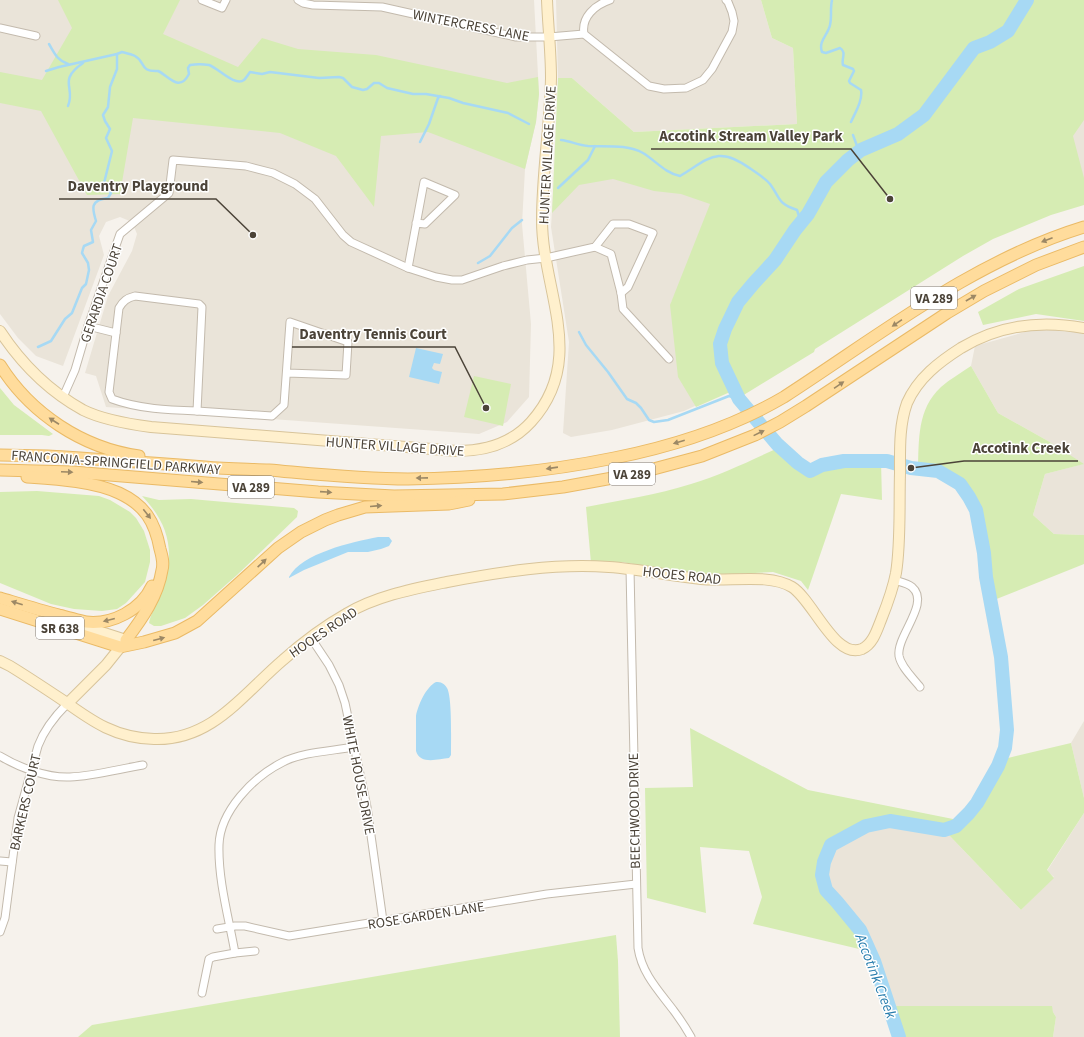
<svg xmlns="http://www.w3.org/2000/svg" width="1084" height="1037" font-family="'Source Sans 3',sans-serif">
<style>
.residential{fill:#eae4d9}
.green{fill:#d6ecb3}
.water{fill:#a7d9f4}
.lines{fill:none;stroke-linecap:round;stroke-linejoin:round}
.stream{stroke:#a7d9f4;stroke-width:2.5}
.river{stroke:#a7d9f4;stroke-width:14}
.street-casing{stroke:#c3baad;stroke-width:9}
.secondary-casing{stroke:#d8c49a;stroke-width:12}
.primary-casing{stroke:#eaba66;stroke-width:13}
.street{stroke:#fff;stroke-width:7}
.secondary{stroke:#fff0cd;stroke-width:10}
.primary{stroke:#ffdc9c;stroke-width:11}
.oneway{fill:#9c8865}
.labels{text-anchor:middle;stroke-width:3;stroke-linejoin:round;paint-order:stroke}
.shield{fill:#fff;stroke:#817b74;stroke-width:1}
.shield-label{font-size:13px;font-weight:bold;fill:#4b4338}
.street-label{font-size:14px;fill:#4b4338;stroke:#fff}
.water-label{font-size:15px;font-style:italic;fill:#287dad;stroke:#fff}
.leader{fill:none;stroke:#4b4338;stroke-width:1.5}
.callout-dot{fill:#4b4338;stroke:#fff;stroke-width:1.5}
.callout-label{font-size:15px;text-anchor:middle;font-weight:bold;fill:#4b4338;stroke:#fff;stroke-width:3;stroke-linejoin:round;paint-order:stroke}
</style>
<rect width="100%" height="100%" fill="#f6f2ec"/>
<!-- residential -->
<g class="residential">
<polygon points="0,0 534,0 539,94 536,122 525,169 522,224 531,324 529,397 507,422 479,434 106,407 96,376 85,373 108,296 132,251 137,234 132,222 120,217 106,222 99,236 104,255 63,366 36,356 18,338 0,314"/>
<polygon points="556,0 761,0 772,38 793,48 797,124 634,132 572,78 558,78"/>
<polygon points="1084,119 1084,204 1057,154"/>
<polygon points="618,166 697,191 716,201 671,303 679,376 697,405 684,411 612,430 571,437 563,433 569,342 551,227 553,196"/>
<polygon points="1039,328 1076,332 1084,334 1084,535 1054,534 1033,515 1045,474 1083,464 1048,441 998,413 971,366 975,346"/>
<polygon points="1084,721 1084,798 1071,743"/>
<polygon points="1084,813 1084,1037 1053,1037 1056,1017 1053,1012 1051,1006 893,1006 869,934 825,881 829,851 879,822 947,833 1021,910 1054,877 1047,871"/>
</g>
<!-- green -->
<g class="green">
<polygon points="58,0 180,0 163,34 238,67 262,38 298,49 376,55 507,83 538,77 539,94 536,122 525,169 428,132 381,136 374,207 336,156 280,133 133,118 120,194 87,195 41,111 0,103 0,72 42,80 72,28"/>
<polygon points="761,0 1084,0 1084,120 1073,136 1084,178 1084,205 1051,215 993,239 963,256 815,349 814,352 742,396 737,389 696,407 678,377 670,305 710,204 681,194 654,191 613,179 579,185 552,213 558,78 572,78 634,132 797,124 793,48 772,38"/>
<polygon points="1084,266 1084,321 1036,314 983,325 978,312 1019,289"/>
<path d="M971 366 998 413 1048 441 1084 464 1045 474 1033 515 1054 534 1084 535V564L994 600 986 537 978 504 963 480 918 470C919 440 917 409 941 387 950 379 961 373 971 366Z"/>
<polygon points="474,376 511,384 503,426 464,417"/>
<polygon points="0,388 14,405 53,434 49,436 42,435 0,435"/>
<path d="M782 446 797 468 834 456H859L881 461 882 500 841 494 808 590 801 581 773 572 701 576 622 562 591 563 586 507C621 500 657 495 691 484 723 474 752 460 782 446Z"/>
<polygon points="37,491 99,496 110,500 130,512 136,518 144,531 150,550 150,562 145,582 126,603 117,609 102,611 74,609 51,604 0,583 0,492"/>
<path d="M142 496 159 500 191 499 294 508 298 511 297 517 237 575 203 605 185 618 161 626H154L149 623C150 616 158 599 161 592 176 554 170 525 142 496Z"/>
<polygon points="690,728 808,790 968,822 1008,758 1071,743 1084,798 1084,813 1047,870 1054,878 1021,910 947,833 879,822 829,851 825,881 869,934 876,953 753,924 762,897 749,851 700,847 706,913 647,898 645,788 693,787"/>
<polygon points="616,935 618,961 620,1037 78,1037 92,1025"/>
<polygon points="893,1006 1052,1006 1053,1012 1056,1017 1053,1037 904,1037"/>
</g>
<!-- water -->
<g class="water">
<polygon points="416,348 443,354 440,364 434,363 432,368 434,370 442,372 439,384 409,377"/>
<path d="M378 537H389L392 541 389 546 381 549 368 552H348L304 570 289 578V577C302 553 352 542 378 537Z"/>
<path d="M436 682C441 682 444 683 447 688 452 696 451 738 451 750V755L449 758C438 759 420 765 416 751V716C418 705 426 687 436 682Z"/>
</g>
<g class="lines">
<!-- stream -->
<g class="stream">
<path d="M832 0C830 8 832 17 830 25 828 35 818 41 822 52L826 53 840 48C847 52 841 59 843 65L853 69 854 71 849 81 850 83 861 90C863 100 855 113 851 122"/>
<path d="M49 44C55 54 57 60 68 64"/>
<path d="M46 71 59 67 117 54 122 52C126 53 131 54 135 56 146 62 139 72 158 71 169 76 179 93 189 74L188 68 190 65C196 64 203 64 209 65 218 68 235 87 244 80 246 78 248 75 250 72L262 74 270 72 319 78 339 77 343 78 352 87 363 90 367 89 374 83H379L387 88 413 94H426L449 98 463 103 508 113 529 124"/>
<path d="M68 106C76 87 57 81 83 63"/>
<polyline points="853,135 857,146 856,154"/>
<path d="M561 140C570 141 578 145 588 146 605 147 627 144 643 153 656 161 665 173 680 176 710 158 718 145 751 169 757 173 765 178 770 184 781 199 777 203 797 210L801 222"/>
<polyline points="420,142 429,124 438,98 440,96"/>
<polyline points="558,188 588,160 595,146"/>
<polyline points="478,263 490,256 512,228 522,220"/>
<polyline points="579,332 586,345 608,372 627,399 636,403 641,408 649,420 654,422 668,420 729,396 739,399"/>
<path d="M38 347 51 341 65 319 72 313 82 288 86 284 89 270 88 263 82 253 83 249 84 246 93 242 91 230 96 221C92 208 90 200 108 198L111 193 104 186V183L112 151 106 138 110 129 105 121 103 115 108 107 110 87 117 69V54"/>
</g>
<!-- river -->
<polyline class="river" points="899,1037 874,961 866,943 860,930 837,902 826,890 822,875 824,862 831,845 866,826 890,821 944,830 956,826 969,813 977,803 998,766 1005,748 1007,730 1001,657 986,577 984,553 976,510 969,497 960,484 938,471 911,468 887,461 844,461 822,465 810,471 798,463 777,444 739,399 722,363 720,344 725,329 738,302 753,284 775,260 795,230 808,214 826,182 848,160 861,150 898,134 924,115 974,48 990,42 1008,31 1027,0"/>
<!-- street casing -->
<g class="street-casing">
<g id="street">
<polyline points="202,0 222,8 226,0"/>
<polyline points="298,0 303,3 313,5 382,7 516,37 549,37 584,34"/>
<path d="M610 0C595 5 581 17 584 34L649 86 664 89 686 88 703 80 712 69 732 32 734 21 732 12 728 2 726 0"/>
<polyline points="0,28 36,36"/>
<polyline points="595,247 611,254 621,293 623,309 669,359"/>
<polyline points="408,268 424,182 455,195 425,224 416,223"/>
<path d="M135 296 199 304 202 307 197 411C168 410 139 409 112 399L109 392 119 308C123 301 127 298 135 296Z"/>
<polyline points="88,326 116,333"/>
<polyline points="63,397 75,370 88,326 120,234 169,193 173,160 246,166 273,173 295,184 315,199 343,235 351,242 408,268 436,277 452,280 462,280 503,266 527,260 546,258 595,247 613,224 629,224 653,233 628,287 621,293"/>
<polyline points="197,411 272,416 284,405 290,322 348,342 346,375 287,373"/>
<path d="M630 569 638 948C642 974 659 991 674 1011 680 1019 686 1028 691 1037"/>
<path d="M894 580C900 582 907 583 912 587 931 603 896 636 899 656 901 667 913 678 920 687"/>
<polyline points="311,638 329,665 339,685 345,703 367,807 383,921"/>
<path d="M0 756C20 768 47 778 70 777 94 776 119 769 143 765"/>
<polyline points="0,861 12,862"/>
<polyline points="217,929 235,926 245,926 289,936 547,894 636,884"/>
<path d="M0 932 5 918 18 818 38 746C44 730 55 716 67 704"/>
<path d="M255 951 235 953C229 919 218 880 219 845 220 811 253 777 283 762 302 752 332 751 354 747"/>
<polyline points="202,993 209,959 213,957 235,953"/>
</g>
</g>
<!-- secondary casing -->
<g class="secondary-casing">
<g id="secondary">
<path d="M0 331C21 363 49 391 83 410 103 420 128 424 151 427L457 451C485 451 512 443 531 422 588 359 542 291 542 220 542 173 550 126 551 78 551 52 548 26 547 0"/>
<path d="M0 661 10 666C28 677 46 689 64 701 93 722 116 738 154 739 212 741 243 694 283 660 302 643 323 627 346 614 376 596 413 589 447 582 500 572 555 563 609 567 640 569 670 576 701 579 728 582 769 573 792 587 813 600 835 660 862 649 873 644 877 630 881 620 887 605 893 589 896 573 901 542 899 504 900 473 900 450 899 425 907 403 918 378 939 362 961 348 999 325 1041 320 1084 328"/>
<polyline points="67,704 106,665 126,640 76,624"/>
</g>
</g>
<!-- primary casing -->
<g class="primary-casing">
<g id="primary">
<path d="M0 365C30 413 82 448 139 456"/>
<path d="M0 455 47 456C99 459 152 463 205 467 226 469 247 469 269 470 315 474 361 479 408 479 477 478 546 472 614 458 674 446 731 428 784 397 880 335 973 261 1084 227"/>
<polyline points="0,470 73,472 318,492 394,496 503,494 563,487 618,477 646,471 702,456 755,435 780,422 806,406 947,313 984,291 1036,265 1084,247"/>
<path d="M27 477C56 479 93 481 119 493 145 505 155 522 160 549 162 556 164 563 162 570 158 596 142 619 126 640"/>
<path d="M0 598C20 604 39 610 59 615 68 617 77 620 86 622 112 625 141 610 152 586"/>
<polyline points="0,609 120,647 144,642 175,633 197,621 278,548 301,532 325,520 338,515 365,507 449,504 469,500"/>
</g>
</g>
<!-- street -->
<use href="#street" class="street"/>
<!-- secondary -->
<use href="#secondary" class="secondary"/>
<!-- primary -->
<use href="#primary" class="primary"/>
</g>
<!-- one-way arrows -->
<defs><path id="oneway-solid" d="M-6-.8H1V-3.2L6.5 0L1 3.2V.8H-6Z"/></defs>
<g class="oneway">
<use href="#oneway-solid" transform="translate(1047 240) rotate(159)"/>
<use href="#oneway-solid" transform="translate(971 298) rotate(-30)"/>
<use href="#oneway-solid" transform="translate(897 323) rotate(146)"/>
<use href="#oneway-solid" transform="translate(839 385) rotate(-34)"/>
<use href="#oneway-solid" transform="translate(54 421) rotate(-147)"/>
<use href="#oneway-solid" transform="translate(759 433) rotate(-26)"/>
<use href="#oneway-solid" transform="translate(679 442) rotate(164)"/>
<use href="#oneway-solid" transform="translate(552 468) rotate(172)"/>
<use href="#oneway-solid" transform="translate(67 472) rotate(3)"/>
<use href="#oneway-solid" transform="translate(422 478) rotate(179)"/>
<use href="#oneway-solid" transform="translate(197 482) rotate(5)"/>
<use href="#oneway-solid" transform="translate(326 492) rotate(4)"/>
<use href="#oneway-solid" transform="translate(376 506) rotate(-5)"/>
<use href="#oneway-solid" transform="translate(147 514) rotate(52)"/>
<use href="#oneway-solid" transform="translate(262 563) rotate(-43)"/>
<use href="#oneway-solid" transform="translate(17 603) rotate(-162)"/>
<use href="#oneway-solid" transform="translate(109 620) rotate(166)"/>
<use href="#oneway-solid" transform="translate(159 639) rotate(-15)"/>
</g>
<g class="labels">
<!-- shield labels -->
<g class="shield">
<rect x="911" y="287" width="46" height="22" rx="3"/>
<rect x="609" y="463" width="46" height="22" rx="3"/>
<rect x="228" y="476" width="46" height="22" rx="3"/>
<rect x="36" y="617" width="48" height="22" rx="3"/>
</g>
<g class="shield-label">
<text x="934" y="303">VA 289</text>
<text x="632" y="479">VA 289</text>
<text x="251" y="492">VA 289</text>
<text x="60" y="633">SR 638</text>
</g>
<!-- street labels -->
<g class="street-label">
<text transform="translate(471 25) rotate(11)" y="5">WINTERCRESS LANE</text>
<text transform="translate(547 155) rotate(-87)" y="5">HUNTER VILLAGE DRIVE</text>
<text transform="translate(101 293) rotate(-71)" y="5">GERARDIA COURT</text>
<text transform="translate(395 446) rotate(4)" y="5">HUNTER VILLAGE DRIVE</text>
<text transform="translate(116 462) rotate(4)" y="5">FRANCONIA-SPRINGFIELD PARKWAY</text>
<text transform="translate(682 575) rotate(6)" y="5">HOOES ROAD</text>
<text transform="translate(323 632) rotate(-34)" y="5">HOOES ROAD</text>
<text transform="translate(359 775) rotate(79)" y="5">WHITE HOUSE DRIVE</text>
<text transform="translate(25 802) rotate(-77)" y="5">BARKERS COURT</text>
<text transform="translate(634 811) rotate(-91)" y="5">BEECHWOOD DRIVE</text>
<text transform="translate(426 915) rotate(-9)" y="5">ROSE GARDEN LANE</text>
</g>
<!-- water labels -->
<g class="water-label">
<text transform="translate(876 976) rotate(69)" y="5">Accotink Creek</text>
</g>
</g>
<!-- callouts -->
<path class="leader" d="M890 199L851 149H651M253 235L216 199H59M486 408L455 347H292M911 468L964 461H1078"/>
<g class="callout-dot">
<circle cx="890" cy="199" r="4"/>
<circle cx="253" cy="235" r="4"/>
<circle cx="486" cy="408" r="4"/>
<circle cx="911" cy="468" r="4"/>
</g>
<g class="callout-label">
<text x="751" y="141">Accotink Stream Valley Park</text>
<text x="138" y="191">Daventry Playground</text>
<text x="373" y="339">Daventry Tennis Court</text>
<text x="1021" y="453">Accotink Creek</text>
</g>
</svg>
